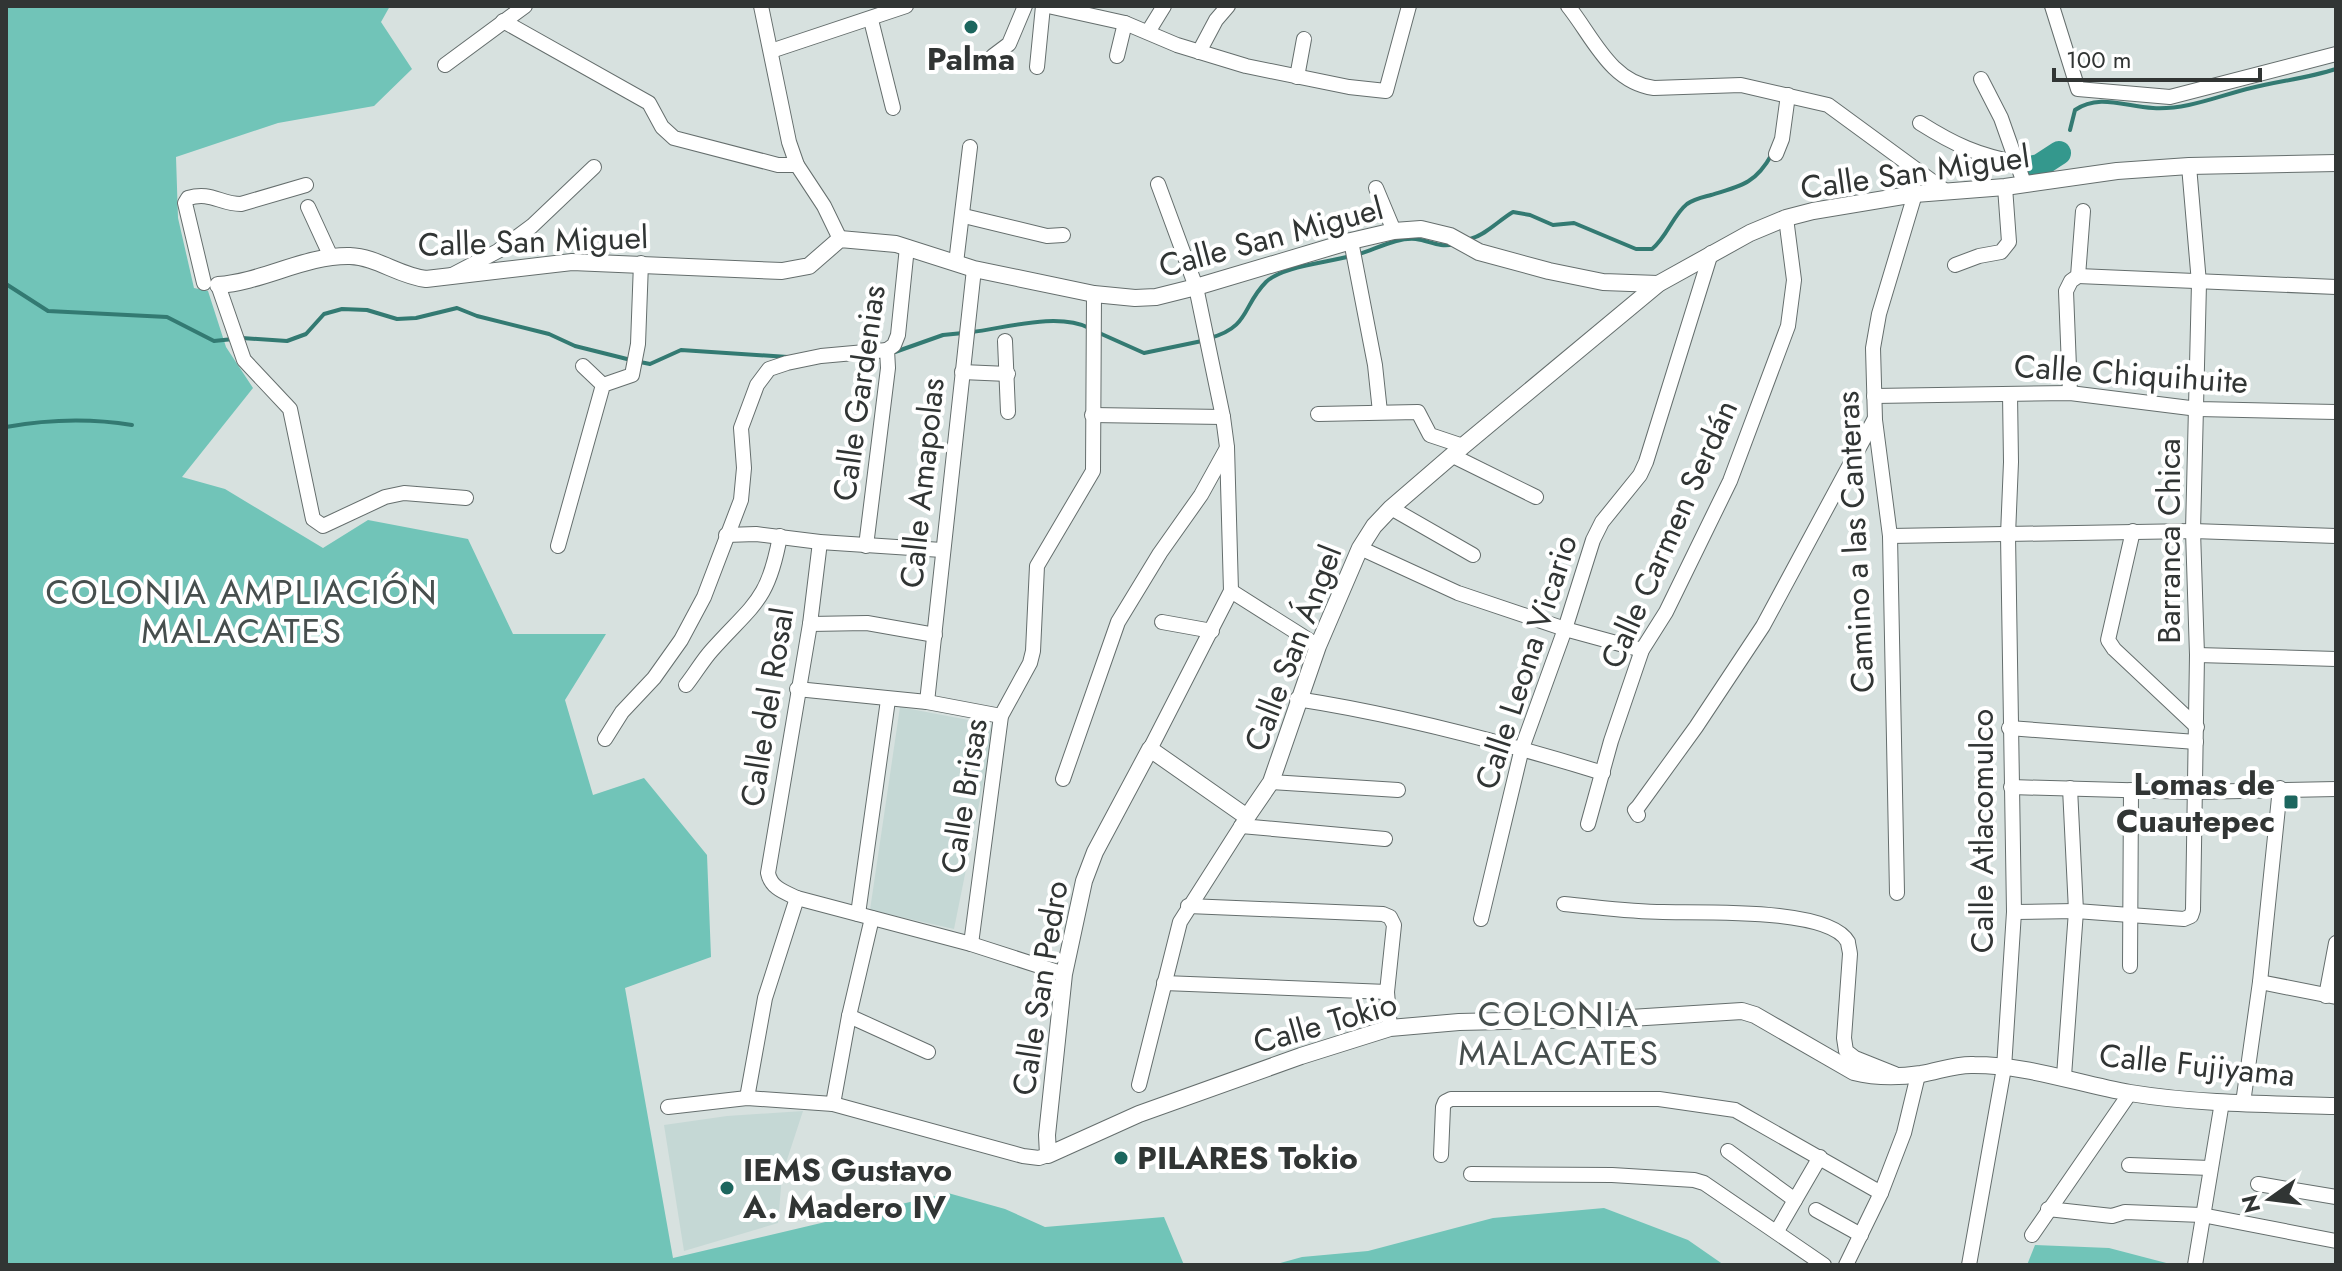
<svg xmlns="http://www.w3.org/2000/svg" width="2342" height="1271" font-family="Jost,sans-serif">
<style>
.built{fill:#c5d8d5}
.green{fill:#71c4b8}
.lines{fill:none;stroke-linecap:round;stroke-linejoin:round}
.stream{stroke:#337a72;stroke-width:4}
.river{stroke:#34988d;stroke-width:24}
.minor-casing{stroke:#656e6d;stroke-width:16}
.tertiary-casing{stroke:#656e6d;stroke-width:18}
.minor{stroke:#fff;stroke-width:14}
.tertiary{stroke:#fff;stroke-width:16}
.poi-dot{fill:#1c665e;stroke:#fff;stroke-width:3}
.labels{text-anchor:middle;stroke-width:8;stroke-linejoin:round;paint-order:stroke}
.poi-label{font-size:32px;font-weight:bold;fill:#313534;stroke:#fff;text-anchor:start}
.street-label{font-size:32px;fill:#313534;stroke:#fff}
.neighbourhood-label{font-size:34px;letter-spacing:2px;fill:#474f4e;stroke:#fff}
</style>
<rect width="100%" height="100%" fill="#d7e1df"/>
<!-- built -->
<g class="built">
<polygon points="900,707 995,725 954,929 870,910"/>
<polygon points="803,1111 782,1175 778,1223 684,1251 664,1125 727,1116"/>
</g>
<!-- green -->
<g class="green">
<polygon points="6,6 390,6 381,22 412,69 374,106 278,123 176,157 178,218 194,288 208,291 226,347 253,388 182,477 225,489 323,548 368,520 468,539 513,634 606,634 565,700 593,795 644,778 707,855 711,957 625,988 673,1258 948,1193 1005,1209 1045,1227 1164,1217 1184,1265 6,1265"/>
<polygon points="1604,1208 1688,1240 1724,1265 1273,1265 1302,1257 1368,1251 1493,1218"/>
<polygon points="2035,1245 2109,1248 2174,1265 2027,1265"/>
</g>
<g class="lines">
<!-- stream -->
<g class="stream">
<path d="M2070 130 2075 110C2099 93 2126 107 2153 108 2187 110 2218 96 2251 88 2279 81 2308 78 2336 69"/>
<path d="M1470 239C1486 235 1499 220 1513 212L1530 215 1553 225 1574 223 1636 249H1652C1667 237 1673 215 1687 204 1694 199 1704 197 1711 195 1742 186 1756 183 1772 154"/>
<path d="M1359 254C1376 249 1397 237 1416 239 1430 241 1440 248 1454 244"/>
<polyline points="6,284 48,311 167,317 214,341 233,339"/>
<path d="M972 332C1005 328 1058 312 1089 328"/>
<polyline points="1097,332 1144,353 1202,341"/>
<polyline points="242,338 287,341 306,334 324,314 342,309 367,310 397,319 416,318 457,308 477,316 549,334 575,346 631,360"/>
<path d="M1210 338C1250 327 1242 306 1266 282 1283 266 1327 263 1350 256"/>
<polyline points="895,352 943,335 963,333"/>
<polyline points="640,362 650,364 681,350 788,357"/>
<path d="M6 427C50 419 89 418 132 425"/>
</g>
<!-- river -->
<polyline class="river" points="2030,168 2039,166 2059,153"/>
<!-- minor casing -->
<g class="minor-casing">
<g id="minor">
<polyline points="761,6 789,142 797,165 824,206 840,239"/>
<polyline points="1048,6 1125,23 1177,45 1246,66 1349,87 1386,91 1409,6"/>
<path d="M1568 6C1593 37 1610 82 1654 88L1741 85 1828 105 1944 190"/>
<polyline points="2052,6 2078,89 2170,97 2336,54"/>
<polyline points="871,20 893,108"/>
<polyline points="503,21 649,103 662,127 674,138 778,165 797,165"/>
<polyline points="1148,32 1164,6"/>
<polyline points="771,51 906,6"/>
<polyline points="1199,52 1216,20 1228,6"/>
<polyline points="993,56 1009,44 1025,6"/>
<polyline points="1117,56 1125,23"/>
<polyline points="445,65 525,6"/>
<polyline points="1037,67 1043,6"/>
<polyline points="1297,77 1304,39"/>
<polyline points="1981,79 2001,118 2024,183"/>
<path d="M1920 123C1955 145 1977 155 2018 163"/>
<polyline points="1776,154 1782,139 1788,95"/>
<polyline points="1376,188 1394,231"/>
<polyline points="308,207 331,257"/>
<polyline points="964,216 1047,236 1063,235"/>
<polyline points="1351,241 1375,365 1380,412"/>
<polyline points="956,263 970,147"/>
<polyline points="1955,265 1979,256 2001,252 2009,242 2005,187"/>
<polyline points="452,275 498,251 532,226 594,167"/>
<polyline points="2078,276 2336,287"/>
<path d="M204 283 185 203 188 198C211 191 220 204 241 204L306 185"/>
<polyline points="218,285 244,360 290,409 313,519 323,526 385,497 404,493 466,498"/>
<polyline points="1005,341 1008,412"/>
<polyline points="583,366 603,385"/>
<polyline points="962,372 1008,374"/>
<polyline points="2070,393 2066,291 2071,281 2078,276 2083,211"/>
<polyline points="1874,396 2070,393 2198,409 2336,412"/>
<polyline points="1318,414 1418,412 1430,435 1463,446"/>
<polyline points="1092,415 1223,417"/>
<polyline points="1453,456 1536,497"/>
<polyline points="1391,508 1473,555"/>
<polyline points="2133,531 2108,640 2114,649 2197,727"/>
<polyline points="726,535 756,534 820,542 942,550"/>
<polyline points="1890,536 2193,531 2336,536"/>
<path d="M820 542 810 624 768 873C771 888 784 892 797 898L971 944 1064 974"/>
<polyline points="558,546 603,385 632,375 638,344 641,263"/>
<polyline points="866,546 888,368 887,350 894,345 898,335 907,247"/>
<polyline points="1360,548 1458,593 1565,629 1642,650"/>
<polyline points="1231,591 1318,646"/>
<polyline points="1162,622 1212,631"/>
<polyline points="810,624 867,623 935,635"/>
<polyline points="2197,655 2336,659"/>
<path d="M686 685C695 674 702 661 712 650 753 604 768 602 780 536"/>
<polyline points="797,689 927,702 1001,716"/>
<path d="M1297 699C1401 715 1502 742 1603 773"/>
<polyline points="927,702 974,269"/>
<polyline points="2009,728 2196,742"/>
<polyline points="605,739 622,712 654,678 681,640 704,597 741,500 744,468 741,428 757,385 769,369 787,363 821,356 887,350"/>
<polyline points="1150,749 1231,591 1227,447 1223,417 1196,287 1158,184"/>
<polyline points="1063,779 1118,622 1160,553 1201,495 1227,448"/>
<polyline points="1271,782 1398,790"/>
<polyline points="2011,787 2194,792 2336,789"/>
<polyline points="1638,815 1635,810 1638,807 1696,727 1763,626 1874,420"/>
<polyline points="1588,824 1611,741 1642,650 1666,612 1730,481 1788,326 1794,280 1786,218"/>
<polyline points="1241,826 1385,839"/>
<polyline points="1897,893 1890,536 1875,420 1873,348 1879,314 1915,194"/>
<path d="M1564 904C1597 907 1630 912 1663 912 1698 913 1830 907 1848 942 1848 944 1850 952 1850 954L1844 1038 1846 1051 1855 1058 1895 1074"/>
<polyline points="1188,906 1383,914 1390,917 1394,925 1387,992 1390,1028"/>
<polyline points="2014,912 2076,911 2184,919 2191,916 2193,910 2197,655 2193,531 2199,283 2189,166"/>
<polyline points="858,914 888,700"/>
<polyline points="1481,919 1522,748 1565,629 1593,540 1602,522 1640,475 1646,462 1711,253"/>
<polyline points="971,944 1001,716 1030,663 1033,651 1037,566 1093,471 1094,294"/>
<polyline points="2130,966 2131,790"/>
<polyline points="2260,982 2336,997"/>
<polyline points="1164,983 1387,992"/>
<polyline points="2326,996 2336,943"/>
<polyline points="849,1016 928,1052"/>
<polyline points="2064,1076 2076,911 2070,788"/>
<polyline points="1139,1085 1180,922 1247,817"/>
<polyline points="747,1098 765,998 797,898"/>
<polyline points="2243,1103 2260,982 2280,788"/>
<polyline points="833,1104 849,1016 872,918"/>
<polyline points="668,1107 747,1098 833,1104 1023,1156 1039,1158 1048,1155"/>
<polyline points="1728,1151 1795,1200"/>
<polyline points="1441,1155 1443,1107 1445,1102 1451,1099 1659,1099 1735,1110 1881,1193"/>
<polyline points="2129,1165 2210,1168"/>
<polyline points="1471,1174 1612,1175 1694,1180 1704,1183 1824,1265"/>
<polyline points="2258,1184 2336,1197"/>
<polyline points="2048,1209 2112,1216 2125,1212 2202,1215 2336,1241"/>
<polyline points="1816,1210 1861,1235"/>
<polyline points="1777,1231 1820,1157"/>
<polyline points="2032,1235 2130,1093"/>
<polyline points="1846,1265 1881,1193 1904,1133 1918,1075"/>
<polyline points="1969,1265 2004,1068 2014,912 2008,535 2011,462 2010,394"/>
<polyline points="2195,1265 2222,1102"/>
</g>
</g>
<!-- tertiary casing -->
<g class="tertiary-casing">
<g id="tertiary">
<path d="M2336 163 2189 166 2117 171 2005 187 1915 194 1813 211 1786 218 1750 233 1658 284 1463 446 1391 508 1374 526 1360 548 1318 646 1271 782 1247 817 1150 749 1095 852 1084 881 1064 974 1047 1135 1048 1155 1139 1114 1301 1056 1390 1028 1459 1022 1630 1018 1742 1011 1755 1015 1854 1072C1874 1077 1900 1077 1921 1074 1939 1071 1956 1064 1974 1065 2028 1065 2078 1084 2130 1093 2197 1104 2268 1104 2336 1106"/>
<path d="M218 285C263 282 305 255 350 256 377 257 399 276 426 279L572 262 782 271 809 266 840 239 896 244 974 269 1094 294 1135 298 1156 297 1196 287 1351 241 1394 231 1421 229 1450 236 1479 252 1549 271 1603 282 1658 284"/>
</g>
</g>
<!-- minor -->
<use href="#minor" class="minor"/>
<!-- tertiary -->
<use href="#tertiary" class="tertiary"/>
</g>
<!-- markers -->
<g class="poi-dot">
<circle cx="971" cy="27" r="8"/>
<rect x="2283" y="794" width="16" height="16" rx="4"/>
<circle cx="1121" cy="1158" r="8"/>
<circle cx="727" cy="1188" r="8"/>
</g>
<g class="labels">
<!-- poi labels -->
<g class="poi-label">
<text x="971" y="70" text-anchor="middle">Palma</text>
<text x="2275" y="795" text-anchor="end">Lomas de<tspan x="2275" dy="37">Cuautepec</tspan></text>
<text x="1137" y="1169">PILARES Tokio</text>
<text x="743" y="1181">IEMS Gustavo<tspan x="743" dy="37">A. Madero IV</tspan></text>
</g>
<!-- street labels -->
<g class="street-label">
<text transform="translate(1915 172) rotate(-8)" y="11">Calle San Miguel</text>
<text transform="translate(1271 237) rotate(-15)" y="11">Calle San Miguel</text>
<text transform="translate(533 241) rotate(-2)" y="11">Calle San Miguel</text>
<text transform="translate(2131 374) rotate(4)" y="11">Calle Chiquihuite</text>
<text transform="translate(859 393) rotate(-82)" y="11">Calle Gardenias</text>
<text transform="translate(922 483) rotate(-84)" y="11">Calle Amapolas</text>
<text transform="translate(1669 534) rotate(-66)" y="11">Calle Carmen Serdán</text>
<text transform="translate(2169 541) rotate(-90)" y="11">Barranca Chica</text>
<text transform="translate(1855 542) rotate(-93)" y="11">Camino a las Canteras</text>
<text transform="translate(1293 648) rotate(-69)" y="11">Calle San Ángel</text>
<text transform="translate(1526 662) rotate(-72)" y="11">Calle Leona Vicario</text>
<text transform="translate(767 707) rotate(-81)" y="11">Calle del Rosal</text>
<text transform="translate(964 796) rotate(-81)" y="11">Calle Brisas</text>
<text transform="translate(1982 831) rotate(-90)" y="11">Calle Atlacomulco</text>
<text transform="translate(1040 988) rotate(-81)" y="11">Calle San Pedro</text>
<text transform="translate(1325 1023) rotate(-16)" y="11">Calle Tokio</text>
<text transform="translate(2197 1065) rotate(6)" y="11">Calle Fujiyama</text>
</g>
<!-- neighbourhood labels -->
<g class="neighbourhood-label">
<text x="242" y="604">COLONIA AMPLIACIÓN<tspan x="242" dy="39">MALACATES</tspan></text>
<text x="1559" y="1026">COLONIA<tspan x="1559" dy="39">MALACATES</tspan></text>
</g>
</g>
<!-- border -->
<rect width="2342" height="1271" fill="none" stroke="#313534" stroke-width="16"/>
<!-- north arrow -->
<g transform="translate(2270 1199) rotate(256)" stroke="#ffffff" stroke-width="6" paint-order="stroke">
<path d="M0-6L14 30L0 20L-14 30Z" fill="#313534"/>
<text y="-12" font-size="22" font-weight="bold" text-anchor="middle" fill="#313534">N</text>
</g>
<!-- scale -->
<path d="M2054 68v12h206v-12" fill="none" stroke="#313534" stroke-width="4"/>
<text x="2066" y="68" font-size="24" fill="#313534" stroke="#ffffff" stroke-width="6" paint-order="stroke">100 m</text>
</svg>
